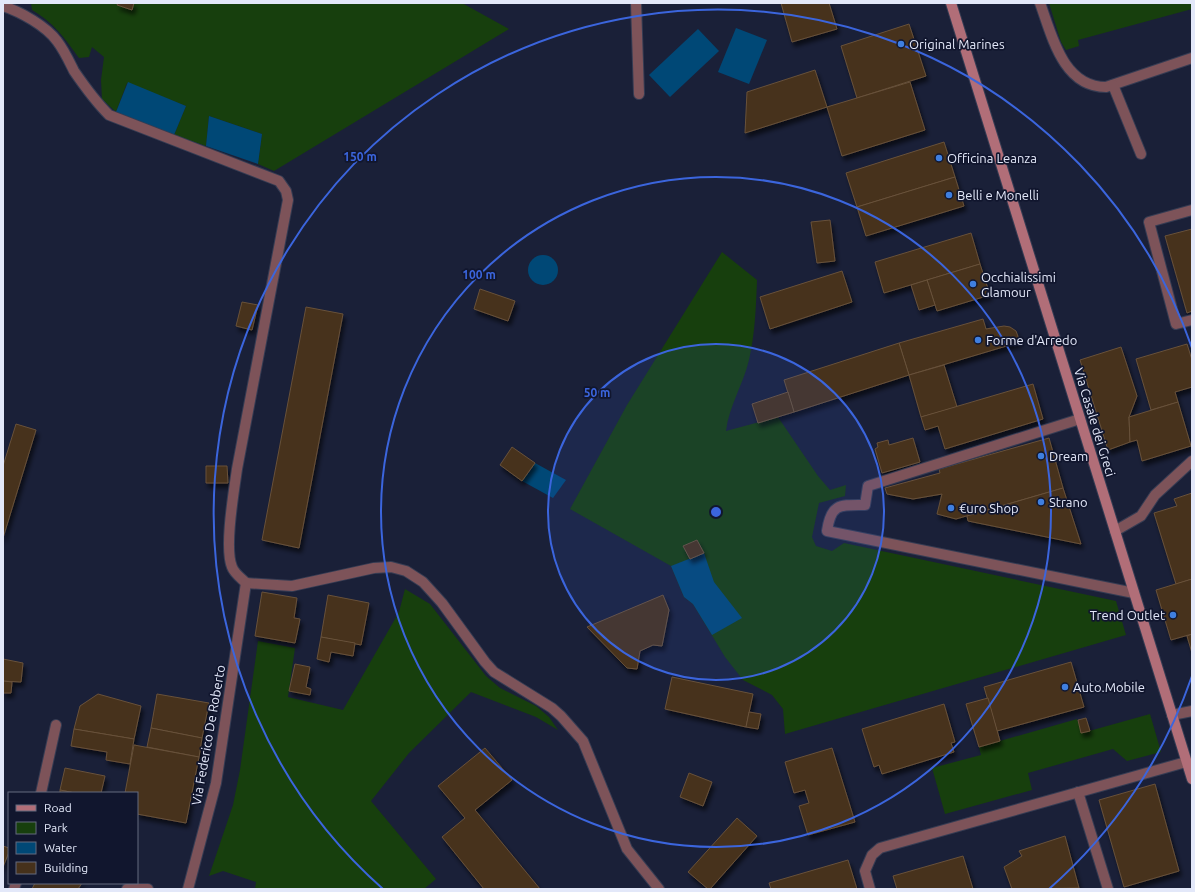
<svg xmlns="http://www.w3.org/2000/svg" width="1195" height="892" font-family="Ubuntu,sans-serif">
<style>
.green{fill:#173f0d}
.water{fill:#004876}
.building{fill:#46311b;stroke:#68513a;filter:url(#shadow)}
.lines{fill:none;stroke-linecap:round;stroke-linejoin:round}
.lane-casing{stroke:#363c53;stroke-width:12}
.street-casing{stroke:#363c53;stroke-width:12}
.secondary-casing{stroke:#363c53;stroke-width:12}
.lane{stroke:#7d5359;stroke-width:10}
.street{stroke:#7d5359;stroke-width:10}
.secondary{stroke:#b16e78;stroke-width:10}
.ring{fill:none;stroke:#3b65dd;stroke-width:2}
.shop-dot{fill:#3f7fe0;stroke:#11162e;stroke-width:1.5}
.labels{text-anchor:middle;stroke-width:3.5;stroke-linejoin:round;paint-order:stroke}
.poi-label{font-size:13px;fill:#e3e8f9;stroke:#11162e;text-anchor:start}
.street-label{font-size:13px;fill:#e3e8f9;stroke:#11162e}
.centre{fill:#3b65dd;stroke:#11162e;stroke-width:2}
.ring-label{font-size:12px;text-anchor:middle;font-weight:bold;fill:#3b65dd;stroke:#11162e;stroke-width:3.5;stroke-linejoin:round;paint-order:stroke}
</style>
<defs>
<filter id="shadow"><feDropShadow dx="2.5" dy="4.5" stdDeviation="2" flood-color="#0009"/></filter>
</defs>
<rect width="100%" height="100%" fill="#1a2038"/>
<!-- green -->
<g class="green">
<path d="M31 3H462L509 29 274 171 258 164 262 134 209 116 206 146 174 135 186 106 127 83 116 112 102 99 101 80 104 57 92 47 89 57 79 58C64 37 54 23 32 10Z"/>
<polygon points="1049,3 1192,3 1192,9 1078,40 1079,46 1066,50 1061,42"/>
<path d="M722 252 757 280C756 307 755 334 749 360 743 385 729 406 726 431L778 417 818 476 830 490 846 485 845 496 819 503 812 537 816 546 832 551 844 543 1116 601 1126 635 785 734 783 709 772 695 743 680 725 657 693 604 684 597 671 566 570 509 627 405Z"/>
<polygon points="405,589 430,604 486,676 500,688 536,706 549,717 558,730 536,717 471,692 409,753 371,801 436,879 424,889 255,889 256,882 223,871 209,876 233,805 240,770 258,641 295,648 288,697 343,710 399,612"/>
<polygon points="1150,714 1161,752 1127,761 1113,749 1028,773 1032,790 945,814 932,768 981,755 979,747 1077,719 1082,733"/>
</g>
<!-- water -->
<g class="water">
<polygon points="736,28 767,40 749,84 718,72"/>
<polygon points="698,29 719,51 670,97 649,75"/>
<polygon points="128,82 186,106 174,135 116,112"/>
<polygon points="209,116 262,134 258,164 206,146"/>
<circle cx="543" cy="270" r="15"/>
<polygon points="535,463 566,480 553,498 522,481"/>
<polygon points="704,553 714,582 742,618 712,635 693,604 684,597 671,566"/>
</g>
<!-- building -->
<g class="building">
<polygon points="118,3 134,3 132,10 117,5"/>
<polygon points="781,3 829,3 837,29 792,42"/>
<polygon points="909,24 926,76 857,98 841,46"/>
<polygon points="815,70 827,107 745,133 747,92"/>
<polygon points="910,82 925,130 842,156 827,107"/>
<polygon points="944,142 955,177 857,207 846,173"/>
<polygon points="955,177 964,206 866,236 857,207"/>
<polygon points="830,220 835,261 817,263 811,222"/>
<polygon points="1192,229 1192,311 1187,313 1165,236"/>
<polygon points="971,233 980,264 884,293 875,262"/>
<polygon points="980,264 990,295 937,311 927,280"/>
<polygon points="842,271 852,302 770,329 760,297"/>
<polygon points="927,280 935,305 919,310 911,285"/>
<polygon points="480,289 515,301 508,321 474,309"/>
<polygon points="242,302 258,305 252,330 236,326"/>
<polygon points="306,307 343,314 299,548 262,540"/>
<polygon points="983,319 986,329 1004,326 1010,327 1016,331 1020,342 909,375 899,343"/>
<polygon points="899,343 909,375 794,412 784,380"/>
<polygon points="1187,344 1192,360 1192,387 1175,392 1178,402 1151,410 1136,359"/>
<polygon points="1121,347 1137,396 1129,417 1130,442 1108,450 1080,360"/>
<polygon points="944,365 957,407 921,417 909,375"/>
<polygon points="1033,384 1043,419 945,449 938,426 925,430 921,417"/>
<polygon points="788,392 794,412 758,423 752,404"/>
<polygon points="1178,402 1191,446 1142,461 1137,440 1130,442 1129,417"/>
<polygon points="16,424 36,430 3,538 3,466"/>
<polygon points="913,438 920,462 882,473 875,449 878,447 877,443 888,440 889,445"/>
<polygon points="1049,438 1063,488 956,519 937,514 942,494 913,499 887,494 885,488 940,473 939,469"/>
<polygon points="512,447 535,463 522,481 500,465"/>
<polygon points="206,466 227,466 228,483 206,483"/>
<polygon points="1063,488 1081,544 968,521 967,516"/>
<polygon points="1192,493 1192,579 1176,584 1154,513 1177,506 1174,499"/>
<polygon points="697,540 704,553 690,559 683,546"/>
<polygon points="1192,579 1192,634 1171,640 1156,590"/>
<polygon points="262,592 297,598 294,618 300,619 295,643 255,636"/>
<polygon points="328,595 369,603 361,645 321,637"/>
<polygon points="663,595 669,610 662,646 653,645 640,651 637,669 627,668 587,627"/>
<polygon points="1192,634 1192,653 1187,636"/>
<polygon points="321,637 355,643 353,656 331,652 329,662 317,659"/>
<polygon points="3,659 23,663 21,682 3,681"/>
<polygon points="1071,662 1084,707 997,731 984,687"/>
<polygon points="295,664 310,667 306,687 311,689 310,695 289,691"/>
<polygon points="672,677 753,694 746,727 665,709"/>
<polygon points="3,681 12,682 11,693 3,693"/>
<polygon points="98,694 141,706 134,739 74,729 80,706"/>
<polygon points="157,694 209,703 202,738 151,728"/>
<polygon points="988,698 1000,741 979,747 966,704"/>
<polygon points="944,704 955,742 951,743 954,752 882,774 879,765 874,767 862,729"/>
<polygon points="749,712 761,714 758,729 746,727"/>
<polygon points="1086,718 1090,731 1081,733 1078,720"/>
<polygon points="151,728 202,738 199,757 147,747"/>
<polygon points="74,729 134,739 130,764 106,760 107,752 71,746"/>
<polygon points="134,745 199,757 186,823 137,814 137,793 125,793"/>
<polygon points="485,748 512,780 475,810 540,889 484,889 442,837 465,818 438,786"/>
<polygon points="832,748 855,822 808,835 799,806 809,803 805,790 794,793 785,762"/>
<polygon points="65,768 105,776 101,793 75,793 60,790"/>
<polygon points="689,773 712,782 703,806 680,797"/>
<polygon points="1155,784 1179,871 1124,887 1099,800"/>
<polygon points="60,790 75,793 60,793"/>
<polygon points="737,818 757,836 710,889 708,889 688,872"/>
<polygon points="1065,836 1079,888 1012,889 1004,867 1022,856 1019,851"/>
<polygon points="3,846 9,848 9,852 3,867"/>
<polygon points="963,856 973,889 897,889 893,876"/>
<polygon points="848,860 857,889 771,889 769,883"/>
<polygon points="35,883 82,883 78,889 32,889"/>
</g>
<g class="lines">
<!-- lane casing -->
<g class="lane-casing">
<g id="lane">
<path d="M1040 3C1052 36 1063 87 1106 87L1192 58"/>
<polyline points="1113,85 1141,154"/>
<polyline points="1192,210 1149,222 1176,324 1192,320"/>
<path d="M1080 419 868 486 865 505C840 505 831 503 827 531L1134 593"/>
</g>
</g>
<!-- street casing -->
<g class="street-casing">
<g id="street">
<polyline points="636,3 639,94"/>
<path d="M3 6C21 12 46 26 57 41 64 50 69 61 74 71 85 87 95 101 109 115L279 181 286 191 288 200 237 469C234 491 224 548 232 567 234 573 241 578 246 583"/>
<polyline points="1115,531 1141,516 1155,495 1192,461"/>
<polyline points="246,583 292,586 374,568 391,567 406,571 423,582 442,603 485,662 494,672 552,708 561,716 583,741 627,849 659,889"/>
<polyline points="1172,715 1192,711"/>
<polyline points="1078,792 1108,889"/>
<polyline points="41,793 56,725"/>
<polyline points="14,889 16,883"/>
<polyline points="127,889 148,889"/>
<polyline points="188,889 216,783 246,583"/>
<polyline points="870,889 865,871 872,855 880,848 1186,762"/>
</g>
</g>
<!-- secondary casing -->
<g class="secondary-casing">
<polyline id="secondary" points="951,3 1192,779"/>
</g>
<!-- lane -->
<use href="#lane" class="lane"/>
<!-- street -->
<use href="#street" class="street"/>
<!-- secondary -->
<use href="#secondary" class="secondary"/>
</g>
<!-- distance rings -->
<circle cx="716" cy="512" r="168" fill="#3b65dd" fill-opacity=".12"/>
<g class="ring">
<circle cx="716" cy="512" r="168"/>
<circle cx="716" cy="512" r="335"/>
<path d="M1192 676A503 503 0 0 1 1049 889M383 889A503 503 0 1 1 1192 348"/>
</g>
<!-- markers -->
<g class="shop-dot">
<circle cx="901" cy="44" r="4"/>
<circle cx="939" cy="158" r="4"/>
<circle cx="949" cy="195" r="4"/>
<circle cx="973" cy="284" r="4"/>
<circle cx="978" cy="340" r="4"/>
<circle cx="1041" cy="456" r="4"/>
<circle cx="1041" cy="502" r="4"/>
<circle cx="951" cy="508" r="4"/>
<circle cx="1173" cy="615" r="4"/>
<circle cx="1065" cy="687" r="4"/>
</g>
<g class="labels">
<!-- poi labels -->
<g class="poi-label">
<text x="909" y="49">Original Marines</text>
<text x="947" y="163">Officina Leanza</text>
<text x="957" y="200">Belli e Monelli</text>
<text x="981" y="282">Occhialissimi<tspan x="981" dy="15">Glamour</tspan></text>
<text x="986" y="345">Forme d'Arredo</text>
<text x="1049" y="461">Dream</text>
<text x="1049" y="507">Strano</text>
<text x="959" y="513">€uro Shop</text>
<text x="1165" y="620" text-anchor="end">Trend Outlet</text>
<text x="1073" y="692">Auto.Mobile</text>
</g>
<!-- street labels -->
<g class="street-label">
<text transform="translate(1095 422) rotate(73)" y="5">Via Casale dei Greci</text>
<text transform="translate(208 735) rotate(-80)" y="5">Via Federico De Roberto</text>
</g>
</g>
<circle cx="716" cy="512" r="6" class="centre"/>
<g class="ring-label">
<text x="360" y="161">150 m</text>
<text x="479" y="279">100 m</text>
<text x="597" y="397">50 m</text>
</g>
<!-- border -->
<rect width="1195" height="892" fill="none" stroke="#e3e8f9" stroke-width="8"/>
<!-- legend -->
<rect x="8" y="792" width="130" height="92" fill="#11162e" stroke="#656a7f"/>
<rect x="16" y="805" width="20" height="6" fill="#b16e78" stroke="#656a7f"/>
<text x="44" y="812" font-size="12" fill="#e3e8f9">Road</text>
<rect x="16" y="822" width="20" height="12" fill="#173f0d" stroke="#656a7f"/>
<text x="44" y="832" font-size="12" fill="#e3e8f9">Park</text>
<rect x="16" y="842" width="20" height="12" fill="#004876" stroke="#656a7f"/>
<text x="44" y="852" font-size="12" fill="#e3e8f9">Water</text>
<rect x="16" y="862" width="20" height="12" fill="#46311b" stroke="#656a7f"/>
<text x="44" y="872" font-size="12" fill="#e3e8f9">Building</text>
</svg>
